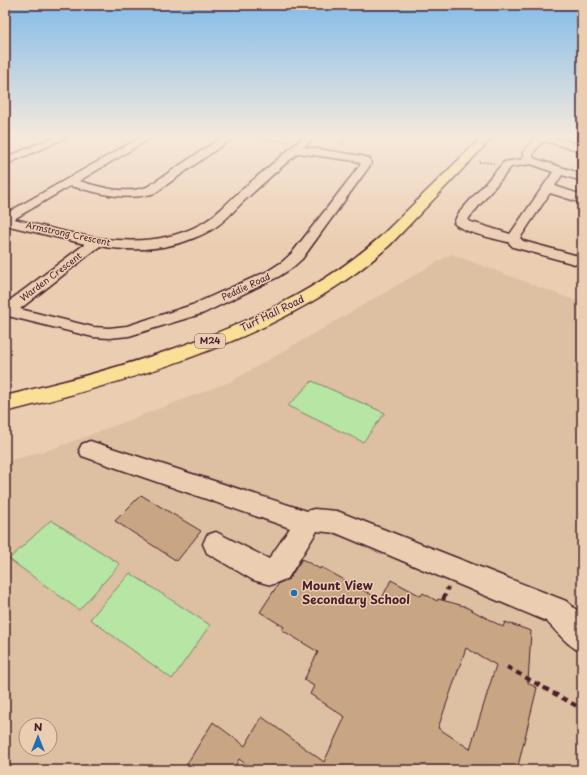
<svg xmlns="http://www.w3.org/2000/svg" width="587" height="775" font-family="'Playpen Sans',sans-serif">
<style>
.built{fill:#ddbfa2;fill-rule:evenodd}
.green{fill:#b6e5a4;stroke:#808268}
.building{fill:#c8a684;stroke:#4a1f2b;fill-rule:evenodd}
.lines{fill:none;stroke-linecap:round;stroke-linejoin:round}
.minor-casing{stroke:#4a1f2b;stroke-width:3}
.major-casing{stroke:#4a1f2b;stroke-width:3}
.path-far1{stroke:#4a1f2b;stroke-width:1.5;stroke-dasharray:2 1.5;stroke-linecap:butt}
.path{stroke:#4a1f2b;stroke-width:4;stroke-dasharray:6 4.5;stroke-linecap:butt}
.minor{fill:#ebceb2;fill-rule:evenodd}
.major{fill:#f9e096;fill-rule:evenodd}
.poi-dot{fill:#1f6fb2;stroke:#ebceb2;stroke-width:1.5}
.labels{text-anchor:middle;stroke-width:3;stroke-linejoin:round;paint-order:stroke}
.far-street-label{font-size:9px;fill:#4a1f2b;stroke:#ebceb2}
.shield{fill:#ebceb2;stroke:#7a5454;stroke-width:1}
.shield-label{font-size:9px;font-weight:bold;fill:#4a1f2b}
.street-label{font-size:10px;fill:#4a1f2b;stroke:#ebceb2}
.near-poi-label{font-size:12px;font-weight:bold;fill:#4a1f2b;stroke:#ebceb2;text-anchor:start}
</style>
<rect width="100%" height="100%" fill="#ebceb2"/>
<filter id="ink" filterUnits="userSpaceOnUse"><feTurbulence type="fractalNoise" baseFrequency=".025" numOctaves="2"/><feDisplacementMap in="SourceGraphic" scale="8" xChannelSelector="R" yChannelSelector="G"/><feConvolveMatrix kernelMatrix="1 2 1 2 8 2 1 2 1" color-interpolation-filters="sRGB"/></filter>
<g filter="url(#ink)">
<!-- built -->
<path class="built" d="M451 254 582 303V770H5V462L58 447 232 381ZM26 725H50V749H26Z"/>
<!-- green -->
<g class="green">
<polygon points="312,381 385,413 363,442 288,406"/>
<polygon points="51,520 120,564 79,610 9,559"/>
<polygon points="130,573 210,625 172,679 90,619"/>
</g>
<!-- building -->
<g class="building">
<polygon points="141,495 201,531 177,561 115,521"/>
<path d="M302 559 320 569 321 567 381 600 391 580 421 596 423 593 437 601 438 599 464 606 503 627 505 622 531 631 528 683 537 688 517 770H253L239 759 233 770H183L213 722 245 746 262 717 324 762 345 717 310 694 314 686 304 680 318 652 282 630 284 627 260 612 279 583 289 579ZM466 648 496 665 470 749 438 728Z"/>
</g>
<g class="lines">
<!-- minor casing -->
<g class="minor-casing">
<g id="minor">
<polygon points="56,136 68,136 66,138 5,165 5,158"/>
<path d="M143 136H154L79 181C100 187 125 195 147 187L224 136H235L155 193C126 202 99 193 70 186L14 219C75 234 142 256 201 224 215 217 226 204 238 193 260 174 283 155 305 136H315L304 147 362 156 370 159 371 164 302 259 292 268 278 277 204 313 129 336 109 338 93 337 8 316 5 317V304L85 244 5 225V214ZM298 153 356 161 361 164 292 253 282 262 268 271 192 305 127 326 109 328 93 327 20 309 100 246C138 253 177 249 211 230 224 223 234 210 245 200 262 184 280 168 298 153Z"/>
<path d="M537 136H547L582 145V151L543 141 533 153V157L536 159 582 174V181L562 175 555 186 582 195V203L550 193 520 238 523 241 582 257V266L513 247 508 242C496 239 461 232 454 223L458 214 504 162 523 159V153ZM531 164 553 172 510 234 468 221 469 218 511 167Z"/>
<path d="M90 441 307 511 314 509 337 511 566 601 582 615V652C567 646 558 632 546 621L336 533 317 531 288 578 271 585 253 580 207 553 203 544 207 535 216 532 269 559 290 528 82 456 79 450 82 444Z"/>
</g>
</g>
<!-- major casing -->
<g class="major-casing">
<path id="major" d="M483 136H494L390 245C291 336 133 380 5 412V396C131 366 279 326 379 238Z"/>
</g>
<!-- path-far1 -->
<g class="path-far1">
<polyline points="245,136 288,142"/>
<polyline points="321,137 341,136 344,138"/>
<polyline points="342,145 344,136"/>
<polyline points="479,162 494,163"/>
</g>
<!-- path -->
<g class="path">
<polyline points="443,600 448,587"/>
<polyline points="507,667 582,709"/>
</g>
<!-- minor -->
<use href="#minor" class="minor"/>
<!-- major -->
<use href="#major" class="major"/>
</g>
</g>
<!-- sky -->
<linearGradient id="sky" x2="0" y2="1"><stop stop-color="#83bce9"/><stop offset="0.56" stop-color="#f6e9dc"/><stop offset="1" stop-color="#f6e9dc" stop-opacity="0"/></linearGradient>
<rect width="587" height="244" fill="url(#sky)"/>
<!-- markers -->
<circle class="poi-dot" cx="294" cy="593" r="4"/>
<g class="labels">
<!-- far-street labels -->
<g class="far-street-label">
<text transform="translate(68 234) rotate(12)" y="3">Armstrong Crescent</text>
<text transform="translate(51 277) rotate(-37)" y="3">Warden Crescent</text>
<text transform="translate(246 287) rotate(-25)" y="3">Peddie Road</text>
</g>
<!-- shield labels -->
<rect class="shield" x="195" y="334" width="30" height="14" rx="3"/>
<g class="shield-label">
<text x="210" y="344">M24</text>
</g>
<!-- street labels -->
<g class="street-label">
<text transform="translate(272 313) rotate(-26)" y="4">Turf Hall Road</text>
</g>
<!-- near-poi labels -->
<g class="near-poi-label">
<text x="302" y="590">Mount View<tspan x="302" dy="14">Secondary School</tspan></text>
</g>
</g>
<!-- margin -->
<rect width="587" height="775" fill="none" stroke="#ebceb2" stroke-width="20"/>
<rect x="10" y="10" width="567" height="755" fill="none" stroke="#4a1f2b" stroke-width="1.5" filter="url(#ink)"/>
<!-- north arrow -->
<g transform="translate(38 737)"><circle r="19" fill="#ebceb2" stroke="#ab887c"/>
<path d="M0-3L7 15L0 10L-7 15Z" fill="#1f6fb2"/>
<text y="-6" font-size="11" font-weight="bold" text-anchor="middle" fill="#4a1f2b">N</text>
</g>
</svg>
